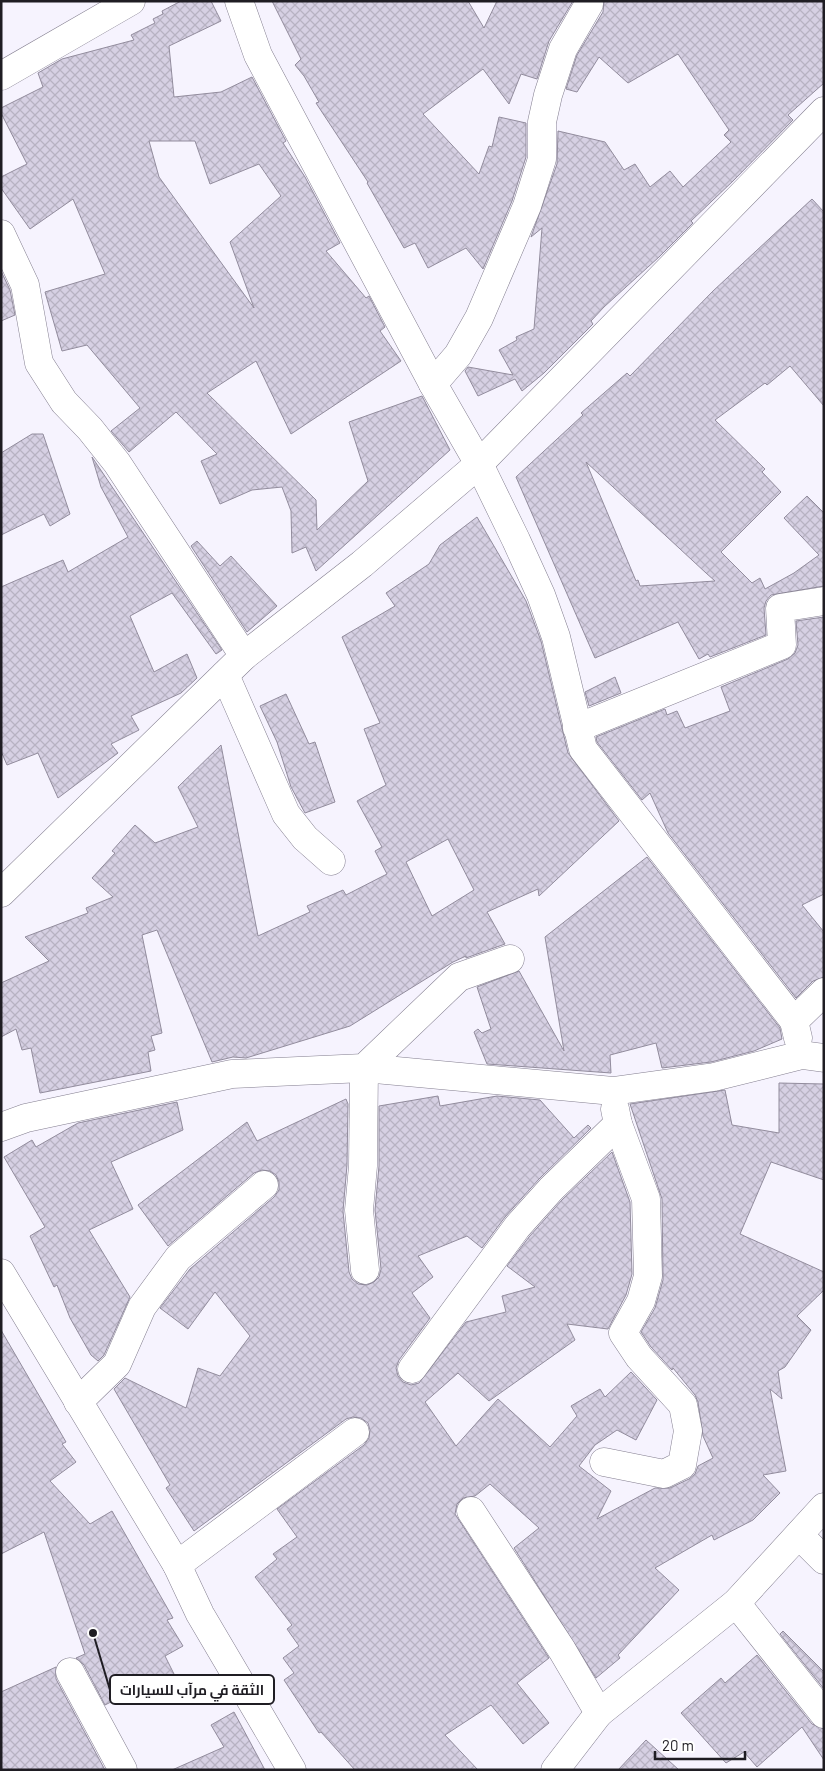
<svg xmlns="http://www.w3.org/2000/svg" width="825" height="1771" font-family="Barlow,Cairo,sans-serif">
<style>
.building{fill:url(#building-cross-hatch);stroke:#928c9d;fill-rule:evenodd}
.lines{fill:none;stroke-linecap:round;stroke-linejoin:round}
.minor-casing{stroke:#837e8f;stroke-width:29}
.minor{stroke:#fff;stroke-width:28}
.leader{fill:none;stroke:#1f1d23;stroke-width:2}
.callout-dot{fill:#1f1d23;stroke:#fff;stroke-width:2}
.callout{fill:#fff;stroke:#1f1d23;stroke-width:2}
.callout-label{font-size:14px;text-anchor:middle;font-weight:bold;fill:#1f1d23}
</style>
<defs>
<pattern id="building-cross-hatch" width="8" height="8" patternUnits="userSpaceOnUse" patternTransform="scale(1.25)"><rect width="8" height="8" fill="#d6d0e3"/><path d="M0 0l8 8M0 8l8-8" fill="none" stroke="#b7b2c2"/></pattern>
</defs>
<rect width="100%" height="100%" fill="#f6f3fe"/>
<!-- building -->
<g class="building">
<path d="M181 1H211L221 21 169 46 174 97 221 92 252 77 286 141 283 143 305 177 340 243 326 251 366 298 369 296 385 327 380 331 401 361 291 434 256 361 207 393 316 500 317 530 368 481 349 422 422 396 450 450 316 571 306 547 292 553 291 511 282 487 252 490 220 504 201 461 217 454 176 412 129 452 111 431 140 408 87 345 62 351 45 292 105 274 73 199 30 229 1 188V177L27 164 1 113V108L43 87 38 73 62 59 134 40 131 35 155 23 153 19 163 14 162 11ZM149 141H195L210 184 259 164 281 196 230 242 254 308 159 177Z"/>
<polygon points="272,1 468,1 484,28 497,1 573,1 549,41 537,79 521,74 509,104 483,69 423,114 479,174 489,146 492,147 499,117 526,123 526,157 512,201 483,269 466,248 428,268 415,243 404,248 367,183 368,182 316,103 319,102 304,76 295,65 301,59"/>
<polygon points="604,1 824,1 824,83 788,115 793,120 733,181 691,221 693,223 659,257 604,307 591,321 593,324 544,373 522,391 515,379 478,396 465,371 468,367 513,375 499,350 517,340 516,337 534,329 542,228 531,237 557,164 558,131 605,142 624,170 635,164 650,187 670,171 683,187 731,142 724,135 729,130 678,54 628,83 599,57 577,92 566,89 577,55 603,12"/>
<path d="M812 199 824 212V406L790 366 767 385 765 383 715 420 765 469 762 472 781 492 721 552 752 583 760 578 765 589 794 573 819 555 784 518 807 496 824 513V586L771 595 766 601 764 608 766 635 710 657 708 654 699 659 678 622 595 658 516 477 583 415 581 413 627 373 630 376 713 291ZM586 462 706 573 715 581 640 586 638 580 636 581Z"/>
<polygon points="1,271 10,290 15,315 1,321"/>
<polygon points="32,434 43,434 70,514 50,526 44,514 1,535 1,453"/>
<polygon points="92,457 222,650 216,654 172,593 130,616 154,672 187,654 197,678 181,693 131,716 139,730 111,744 118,753 58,798 38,753 7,765 1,751 1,587 63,560 68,572 128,537 101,487"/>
<path d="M477 517 526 601 541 641 568 753 619 821 539 896 538 889 487 912 505 944 466 958V956L453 962 350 1026 246 1058 233 1057 212 1062 157 930 142 935 162 1033 151 1036 155 1050 148 1052 151 1071 40 1093 31 1048 22 1050 16 1029 1 1037V983L49 961 25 937 88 913 86 908 113 897 92 878 115 853 112 851 135 825 155 843 198 827 178 787 221 745 258 936 310 912 307 906 343 890 346 895 387 874 375 851 382 847 357 801 386 785 364 729 380 723 342 637 395 606 386 593 429 564 440 545ZM448 839 474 890 432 916 406 862Z"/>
<polygon points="197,541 220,566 231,556 277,606 247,632 191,546"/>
<polygon points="824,617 824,894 802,905 824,932 824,977 813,981 796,998 668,833 650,793 642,800 597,742 596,737 665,709 667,715 677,711 685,728 730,711 721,687 788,659 795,653 798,645 796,621"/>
<polygon points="615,677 621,693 589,706 585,692"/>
<polygon points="286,694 309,744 315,742 335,802 305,813 291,787 277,742 260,706"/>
<polygon points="647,857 780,1028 782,1039 754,1051 711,1062 662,1068 656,1043 610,1055 611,1073 487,1064 474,1032 478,1029 482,1033 491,1029 477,987 519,971 564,1051 545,937"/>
<polygon points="779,1083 824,1084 824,1180 771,1162 740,1234 824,1272 824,1290 797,1316 811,1330 785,1367 778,1371 782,1399 770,1389 786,1471 763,1475 780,1493 753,1520 714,1540 712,1535 655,1568 679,1590 618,1655 620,1658 596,1678 514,1548 539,1528 490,1484 475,1496 463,1498 457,1504 455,1514 549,1658 517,1683 549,1723 523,1744 491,1705 445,1735 478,1770 355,1770 321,1732 319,1733 284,1680 294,1673 283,1658 299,1646 287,1629 292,1625 255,1577 277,1559 273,1554 297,1537 277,1509 364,1445 369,1438 370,1430 368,1423 361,1418 353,1417 346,1419 194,1531 166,1488 170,1485 114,1389 125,1378 186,1408 198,1368 220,1376 250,1336 215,1292 188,1329 160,1308 190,1269 274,1197 279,1190 279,1182 276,1175 270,1171 262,1170 254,1173 168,1246 138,1205 247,1122 257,1141 346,1099 348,1104 347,1165 343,1211 349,1272 352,1279 358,1284 367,1285 374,1282 379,1277 381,1269 375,1210 379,1166 379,1106 438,1096 440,1106 497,1096 540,1100 574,1138 588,1125 591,1128 539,1179 505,1217 482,1248 467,1236 418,1256 433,1277 412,1293 430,1318 399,1360 396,1368 398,1376 403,1382 411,1385 419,1383 466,1322 506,1312 502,1296 535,1287 507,1266 529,1237 562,1200 612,1152 630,1202 632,1274 626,1295 608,1329 567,1324 575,1340 489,1401 458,1373 425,1402 456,1446 498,1399 550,1447 577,1416 571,1406 600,1389 605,1397 631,1372 657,1400 636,1440 617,1430 595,1445 579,1466 611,1491 597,1519 655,1488 670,1488 689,1479 695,1474 698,1466 713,1458 703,1436 698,1402 695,1395 673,1368 672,1370 651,1347 641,1332 655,1308 663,1280 662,1199 630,1104 725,1090 732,1125 779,1133"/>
<polygon points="177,1102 183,1130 111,1162 133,1209 89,1230 130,1297 104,1355 98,1361 91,1355 70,1318 57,1285 54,1287 30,1236 45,1227 4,1157 32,1140 36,1147 78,1123"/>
<polygon points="1,1330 66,1442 62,1444 76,1462 50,1481 90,1524 112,1511 173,1618 167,1620 183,1646 165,1656 179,1684 157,1696 150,1682 105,1705 84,1665 76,1658 85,1654 44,1532 1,1554"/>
<polygon points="783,1631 824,1672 824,1689 780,1634"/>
<polygon points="757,1655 812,1724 824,1729 824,1760 802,1727 757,1767 744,1752 726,1763 681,1713 721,1678 725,1683"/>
<polygon points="56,1667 56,1679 105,1770 1,1770 1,1692"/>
<polygon points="234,1712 265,1770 172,1770 224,1747 211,1725"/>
<polygon points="646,1740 679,1770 618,1770"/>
</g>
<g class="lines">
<!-- minor casing -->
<g class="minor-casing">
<g id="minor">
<polyline points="239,1 258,55 433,384 479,464 516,540 541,595 556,637 583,749 794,1021"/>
<polyline points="1,76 131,1"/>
<polyline points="1,234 25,285 39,363 64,402 90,429 117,463 244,656"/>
<polyline points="433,384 458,355 479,318 527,206 542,159 542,122 548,95 563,49 589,4"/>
<polyline points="225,675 286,814 305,838 331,861"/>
<polyline points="577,728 782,645 780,608 824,601"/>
<polyline points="1,893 244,656 362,564 479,464 824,111"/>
<polyline points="798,1038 794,1021 824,992"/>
<polyline points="1,1127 26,1118 232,1074 364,1068 459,977 510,959"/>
<polyline points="365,1270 359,1210 363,1166 364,1068 613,1091 714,1077 802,1055 824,1058"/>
<polyline points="1,1273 177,1565 200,1614 292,1770"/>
<polyline points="412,1369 517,1227 551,1189 618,1124 615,1109"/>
<polyline points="78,1402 117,1364 142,1307 178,1258 264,1185"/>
<polyline points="604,1462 664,1474 682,1465 688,1431 683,1405 639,1357 623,1333 641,1301 648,1276 646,1199 618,1124"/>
<polyline points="471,1511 562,1650 599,1713"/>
<polyline points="799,1535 824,1560"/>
<polyline points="177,1565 355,1432"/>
<polyline points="736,1603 824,1714"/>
<polyline points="70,1672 123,1770"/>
<polyline points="555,1770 599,1713 736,1603 824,1507"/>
</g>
</g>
<!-- minor -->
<use href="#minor" class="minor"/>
</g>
<!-- callouts -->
<path class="leader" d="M93 1633L110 1690"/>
<circle class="callout-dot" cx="93" cy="1633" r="5"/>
<rect class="callout" x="110" y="1675" width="164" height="29" rx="5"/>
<g class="callout-label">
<text x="192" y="1695">الثقة في مرآب للسيارات</text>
</g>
<!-- border -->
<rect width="825" height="1771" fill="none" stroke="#1f1d23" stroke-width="5"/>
<!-- scale -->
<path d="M655 1751v8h90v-8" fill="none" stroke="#1f1d23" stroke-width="2.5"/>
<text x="662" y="1751" font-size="15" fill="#1f1d23" stroke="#ffffff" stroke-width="4" paint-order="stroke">20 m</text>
</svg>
